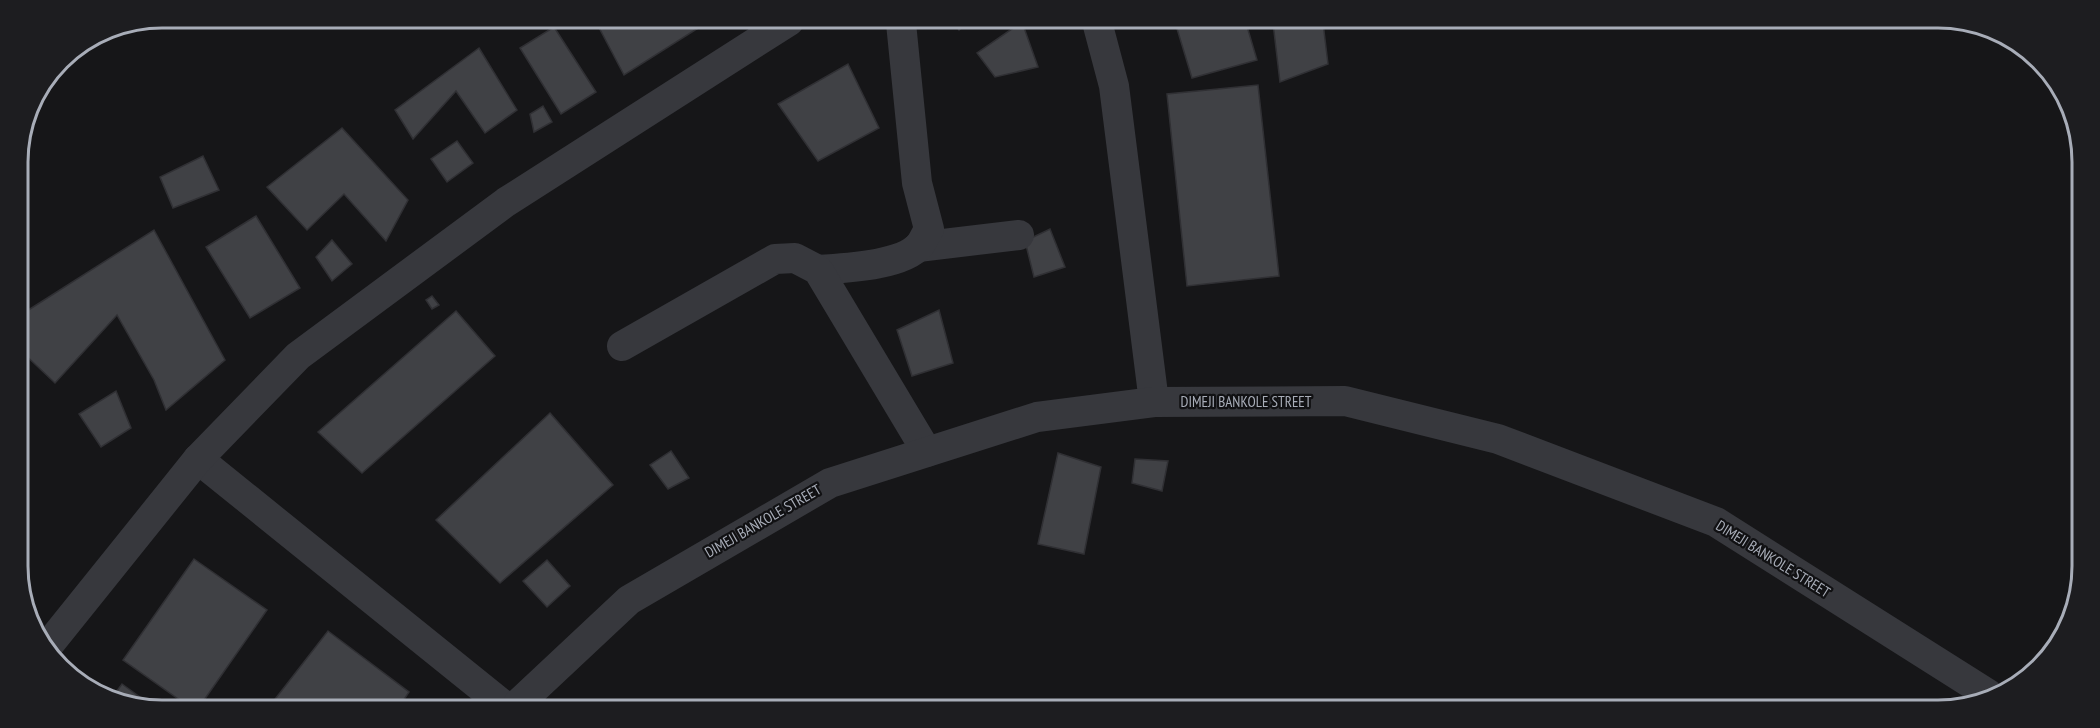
<svg xmlns="http://www.w3.org/2000/svg" width="2100" height="728" font-family="'PT Sans Narrow',sans-serif">
<style>
.building{fill:#404145;stroke:#303034;stroke-width:1.5}
.lines{fill:none;stroke-linecap:round;stroke-linejoin:round}
.minor{stroke:#37383d;stroke-width:30}
.labels{text-anchor:middle;stroke-width:4.5;stroke-linejoin:round;paint-order:stroke}
.street-label{font-size:15px;fill:#a8adb8;stroke:#111113}
.rim{fill:none;stroke:#a8adb8;stroke-width:3}
</style>
<rect width="100%" height="100%" fill="#161618"/>
<!-- building -->
<g class="building">
<polygon points="595,20 711,20 624,75"/>
<polygon points="954,21 968,21 959,30"/>
<polygon points="1022,22 1038,67 995,77 977,53"/>
<polygon points="1175,22 1246,23 1257,60 1192,78"/>
<polygon points="1273,23 1323,23 1328,64 1280,82"/>
<polygon points="554,27 596,92 561,114 520,48"/>
<polygon points="479,48 517,110 485,133 456,91 413,139 395,110"/>
<polygon points="848,64 879,128 818,161 778,104"/>
<polygon points="1258,85 1279,276 1187,286 1167,94"/>
<polygon points="543,106 552,122 534,132 530,114"/>
<polygon points="342,128 408,200 386,241 344,194 307,230 267,187"/>
<polygon points="457,141 473,163 447,182 431,159"/>
<polygon points="203,156 219,190 173,208 160,177"/>
<polygon points="256,216 300,288 250,318 206,247"/>
<polygon points="1050,229 1065,267 1034,277 1025,241"/>
<polygon points="154,230 225,360 166,410 154,380 117,315 55,383 19,349 19,316"/>
<polygon points="332,240 352,264 332,281 316,257"/>
<polygon points="432,296 439,305 432,309 426,300"/>
<polygon points="939,310 953,363 912,376 897,330"/>
<polygon points="456,311 495,356 362,473 318,432"/>
<polygon points="116,391 131,428 101,447 79,414"/>
<polygon points="550,413 613,485 500,583 436,520"/>
<polygon points="671,451 689,478 668,489 650,465"/>
<polygon points="1058,453 1101,467 1084,554 1038,544"/>
<polygon points="1135,459 1168,461 1162,491 1132,483"/>
<polygon points="194,559 267,610 202,703 184,703 123,660"/>
<polygon points="547,560 570,586 547,607 523,581"/>
<polygon points="328,631 409,692 401,704 272,703"/>
<polygon points="122,684 148,703 117,702 111,699"/>
</g>
<g class="lines">
<!-- minor -->
<g class="minor">
<polyline points="1097,22 1114,86 1154,402"/>
<polyline points="918,247 1019,235"/>
<path d="M818 270C844 268 902 266 920 245 923 241 926 234 929 229L917 183 901 23"/>
<polyline points="622,346 775,259 795,258 818,270 927,452"/>
<polyline points="198,459 502,704"/>
<polyline points="47,647 198,459 298,356 506,202 789,21"/>
<polyline points="518,704 629,600 830,483 1037,417 1154,402 1345,401 1498,439 1716,522 1988,694"/>
</g>
</g>
<g class="labels">
<!-- street labels -->
<g class="street-label">
<text x="1246" y="407">DIMEJI BANKOLE STREET</text>
<text transform="translate(763 521) rotate(-30)" y="5">DIMEJI BANKOLE STREET</text>
<text transform="translate(1773 559) rotate(32)" y="5">DIMEJI BANKOLE STREET</text>
</g>
</g>
<!-- crop -->
<path d="M0 0H2100V728H0ZM162 28H1938A134 134 0 0 1 2072 162V566A134 134 0 0 1 1938 700H162A134 134 0 0 1 28 566V162A134 134 0 0 1 162 28Z" fill="#1d1d20" fill-rule="evenodd"/>
<path class="rim" d="M162 28H1938A134 134 0 0 1 2072 162V566A134 134 0 0 1 1938 700H162A134 134 0 0 1 28 566V162A134 134 0 0 1 162 28Z"/>
</svg>
